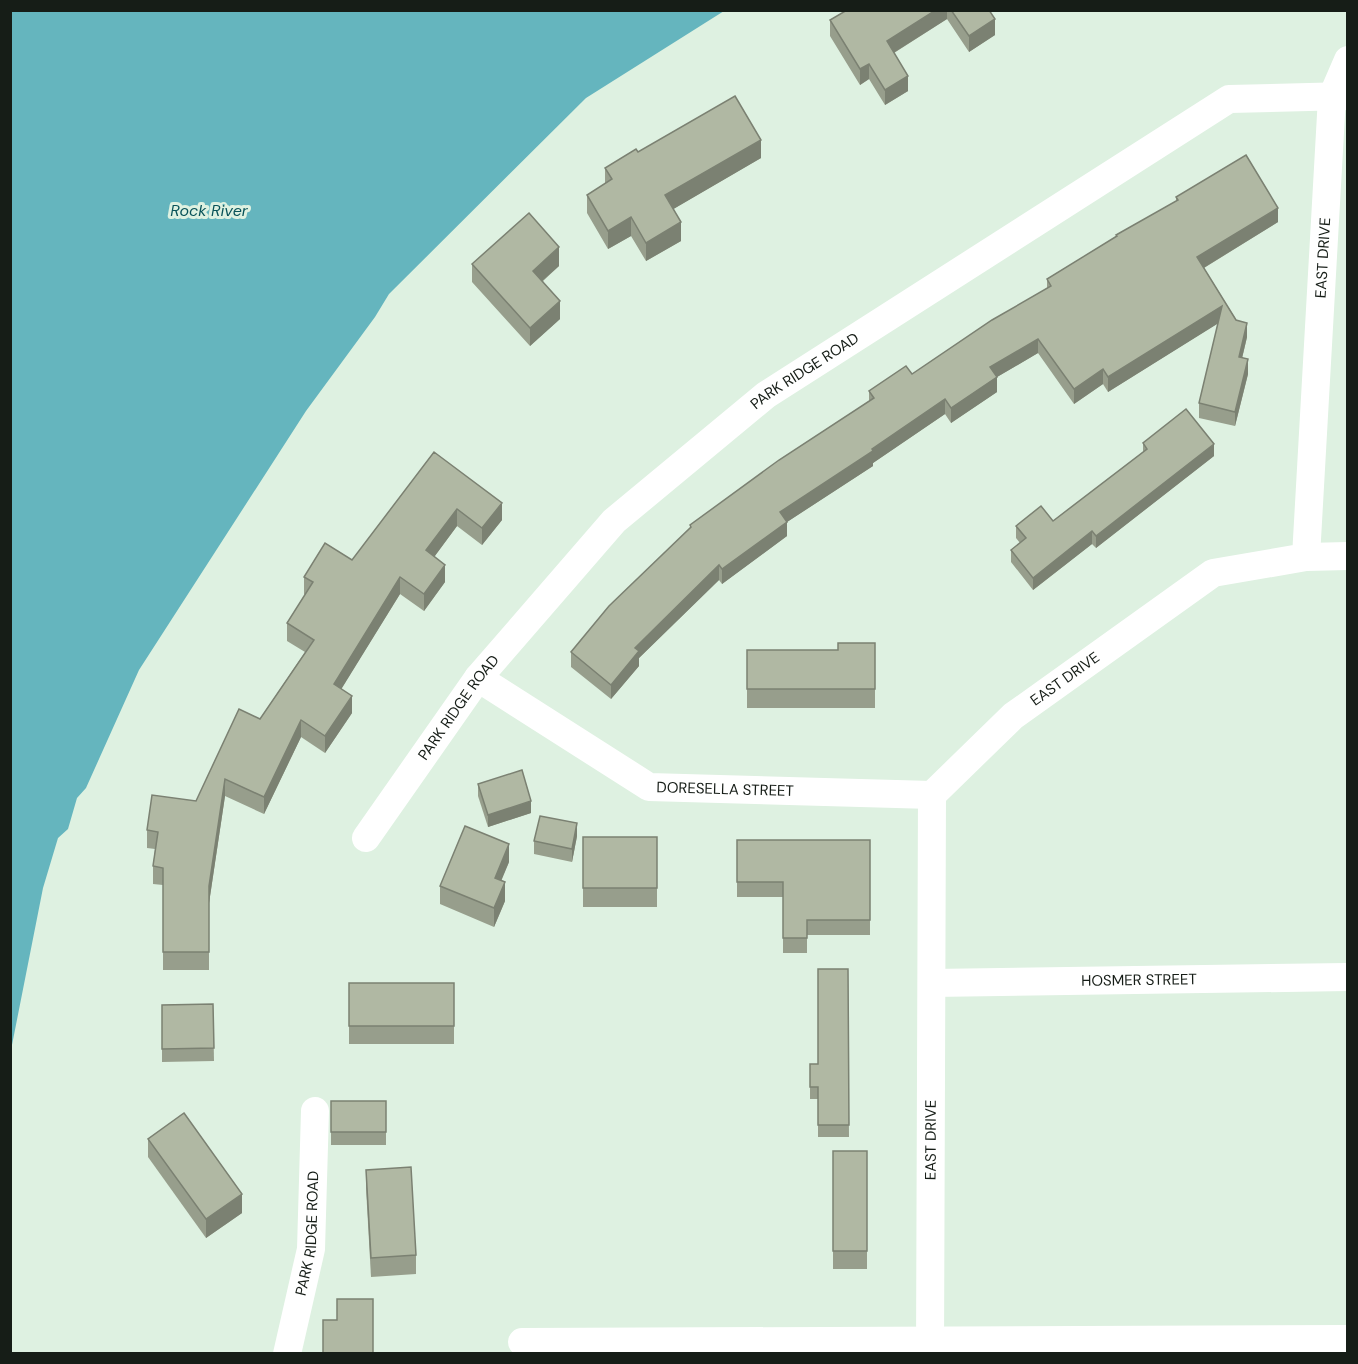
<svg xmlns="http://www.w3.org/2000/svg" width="1358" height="1364" font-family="'DM Sans',sans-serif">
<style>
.water{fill:#65b5be}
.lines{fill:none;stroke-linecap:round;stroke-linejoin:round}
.street{stroke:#fff;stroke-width:28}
.wall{fill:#979e8c}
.shaded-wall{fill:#7b8172}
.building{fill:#b0b8a3;stroke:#7b8172;stroke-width:1.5}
.labels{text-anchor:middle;stroke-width:6;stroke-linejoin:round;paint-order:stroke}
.street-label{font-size:15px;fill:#161d17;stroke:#def1e1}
.water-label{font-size:16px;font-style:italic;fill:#095359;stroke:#def1e1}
</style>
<rect width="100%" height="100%" fill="#def1e1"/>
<!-- water -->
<polygon class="water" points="11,10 724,11 586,98 389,294 375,317 306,411 139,670 86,788 77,798 68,829 58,838 43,888 11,1050"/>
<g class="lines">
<!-- street -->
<g class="street">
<polyline points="1306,557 1348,556"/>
<path id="s1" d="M478 678 649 787 932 795"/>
<path id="s2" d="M366 838 478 678 614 521 766 395 1229 99 1348 96"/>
<path id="s3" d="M932 983 1348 977"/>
<polyline points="522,1342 1348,1339"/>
<path id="s4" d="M287 1354 311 1249 315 1111"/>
<path id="s5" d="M930 1354 932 795 1013 716 1213 573 1306 557 1332 97 1348 60"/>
</g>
</g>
<!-- wall -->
<g class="wall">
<polygon points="847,10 989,10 995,35 969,52 947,19 894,53 908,91 885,105 869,79 860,85 830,36 830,20"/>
<polygon points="638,152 761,158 673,209 681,241 646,261 631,236 608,249 587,213 587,195 605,184 605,168"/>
<polygon points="1176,197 1278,222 1204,268 1247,337 1242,358 1248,374 1235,426 1199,418 1199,403 1218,323 1108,392 1103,384 1074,404 1038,353 997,377 997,392 951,423 945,414 873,463 873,466 787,522 787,536 722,584 719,580 639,658 639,666 611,699 571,667 571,652 690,528 690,525 869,401 869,391 912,374 1047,288 1047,279 1116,237 1116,235 1176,201"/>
<polygon points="472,264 559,266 543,281 560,319 530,346 472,282"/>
<polygon points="1143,443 1214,456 1096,548 1092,544 1033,590 1011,562 1011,550 1020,543 1016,538 1016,526 1053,521 1143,452"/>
<polygon points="434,452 502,520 482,545 457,526 434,557 445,582 424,611 400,594 341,689 352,713 325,753 301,737 264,814 225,796 209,903 209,970 163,970 163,885 153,884 153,866 155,849 147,848 147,830 196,801 260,719 305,652 287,641 287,623 305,595 304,594 304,577 352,560"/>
<polygon points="875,643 875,708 747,708 747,650 838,650"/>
<polygon points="478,784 531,813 488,827 478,796"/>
<polygon points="577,836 572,862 534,854 534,841"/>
<rect x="583" y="837" width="74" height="70"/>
<polygon points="737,840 870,840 870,935 807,935 807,953 783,953 783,897 737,897"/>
<polygon points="509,862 501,880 505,901 494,927 440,904 440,886"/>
<polygon points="848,969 849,1137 818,1137 818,1099 810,1099 810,1064 818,1064"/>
<rect x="349" y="983" width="105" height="61"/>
<polygon points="213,1004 214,1061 162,1062 162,1005"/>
<rect x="331" y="1101" width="55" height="44"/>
<polygon points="148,1139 242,1213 206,1238 148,1157"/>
<rect x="833" y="1151" width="34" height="118"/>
<polygon points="366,1170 416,1255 416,1274 371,1277 366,1188"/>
</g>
<!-- shaded-wall -->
<g class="shaded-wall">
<polygon points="936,10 947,10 947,19 887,57 887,41"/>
<polygon points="995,19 995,35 969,52 969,36"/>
<polygon points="869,64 869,79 860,85 860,69"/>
<polygon points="908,76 908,91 885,105 885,90"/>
<polygon points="761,140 761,158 665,214 665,195"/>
<polygon points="1278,208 1278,222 1197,272 1197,257"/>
<polygon points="631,217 631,236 608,249 608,231"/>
<polygon points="681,222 681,241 646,261 646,243"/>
<polygon points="559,247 559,266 533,289 533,271"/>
<polygon points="560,301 560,319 530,346 530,328"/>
<polygon points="1222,306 1222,321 1108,392 1108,377"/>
<polygon points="1247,323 1247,337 1239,371 1239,357"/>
<polygon points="1038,339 1038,353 997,377 997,392 951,423 951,408 990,367"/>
<polygon points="1248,359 1248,374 1235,426 1235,412"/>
<polygon points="1103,369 1103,384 1074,404 1074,389"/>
<polygon points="945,399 945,414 873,463 873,466 787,522 787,536 722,584 722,569 780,512"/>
<polygon points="1214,444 1214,456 1096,548 1096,536"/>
<polygon points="502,503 502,520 482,545 482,528"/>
<polygon points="457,509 457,526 426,568 426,550"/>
<polygon points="1092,531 1092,544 1033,590 1033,578"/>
<polygon points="445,565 445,582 424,611 424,594"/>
<polygon points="719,565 719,580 639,658 639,666 611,699 611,685 635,648"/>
<polygon points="400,577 400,594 334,701 334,684"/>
<polygon points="352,696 352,713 325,753 325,736"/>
<polygon points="301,720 301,737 264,814 264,797"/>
<polygon points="225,779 225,796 209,903 209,886"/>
<polygon points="531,801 531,813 488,827 488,815"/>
<polygon points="577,823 577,836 572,862 572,849"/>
<polygon points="509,844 509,862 495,896 495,878"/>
<polygon points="505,882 505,901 494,927 494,908"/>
<polygon points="242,1194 242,1213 206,1238 206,1219"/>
</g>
<!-- building -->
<g class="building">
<polygon points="847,10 936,10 887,41 908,76 885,90 869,64 860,69 830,20"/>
<polygon points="951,10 989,10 995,19 969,36"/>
<polygon points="735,96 761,140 665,195 681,222 646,243 631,217 608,231 587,195 612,179 605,168 636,149 638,152"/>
<polygon points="1246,155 1278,208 1197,257 1236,320 1247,323 1239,357 1248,359 1235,412 1199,403 1222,306 1108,377 1103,369 1074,389 1038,339 990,367 997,377 951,408 945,399 872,449 873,451 780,512 787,522 722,569 719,565 635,648 639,651 611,685 571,652 609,606 691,527 690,525 779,460 874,398 869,391 906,366 912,374 992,320 1051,286 1047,279 1117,236 1116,235 1178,200 1176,197"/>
<polygon points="529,213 559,247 533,271 560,301 530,328 472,264"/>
<polygon points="1186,409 1214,444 1096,536 1092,531 1033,578 1011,550 1026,538 1016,526 1041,506 1053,521 1147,449 1143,443"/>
<polygon points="434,452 502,503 482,528 457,509 426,550 445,565 424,594 400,577 334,684 352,696 325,736 301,720 264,797 225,779 209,886 209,952 163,952 163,868 153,866 158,832 147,830 152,795 196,801 239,709 260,719 314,640 287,623 313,582 304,577 325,543 352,560"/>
<polygon points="838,643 875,643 875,689 747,689 747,650 838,650"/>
<polygon points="522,770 531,801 488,815 478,784"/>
<polygon points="540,816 577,823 572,849 534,841"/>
<polygon points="465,826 509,844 495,878 505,882 494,908 440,886"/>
<rect x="583" y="837" width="74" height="51"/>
<polygon points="737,840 870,840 870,920 807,920 807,938 783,938 783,882 737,882"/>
<polygon points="818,969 848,969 849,1125 818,1125 818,1087 810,1087 810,1064 818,1064"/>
<rect x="349" y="983" width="105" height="43"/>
<polygon points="213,1004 214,1048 162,1049 162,1005"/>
<rect x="331" y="1101" width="55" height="31"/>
<polygon points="184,1113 242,1194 206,1219 148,1139"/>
<rect x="833" y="1151" width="34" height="100"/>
<polygon points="411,1167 416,1255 371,1258 366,1170"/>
<polygon points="337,1299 373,1299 373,1353 323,1353 323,1320 337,1320"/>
</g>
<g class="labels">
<!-- street labels -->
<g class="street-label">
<text dy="5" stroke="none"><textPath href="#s5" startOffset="1312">EAST DRIVE</textPath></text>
<text dy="5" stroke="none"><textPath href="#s2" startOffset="646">PARK RIDGE ROAD</textPath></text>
<text dy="5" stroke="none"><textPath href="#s5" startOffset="736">EAST DRIVE</textPath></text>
<text dy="5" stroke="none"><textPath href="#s2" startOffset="160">PARK RIDGE ROAD</textPath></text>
<text dy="5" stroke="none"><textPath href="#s1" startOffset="279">DORESELLA STREET</textPath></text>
<text dy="5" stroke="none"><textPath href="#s3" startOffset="207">HOSMER STREET</textPath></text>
<text dy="5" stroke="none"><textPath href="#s5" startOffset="214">EAST DRIVE</textPath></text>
<text dy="5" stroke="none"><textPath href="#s4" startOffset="123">PARK RIDGE ROAD</textPath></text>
</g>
<!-- water labels -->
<g class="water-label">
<text x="209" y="216">Rock River</text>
</g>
</g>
<!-- border -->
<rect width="1358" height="1364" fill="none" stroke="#161d17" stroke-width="24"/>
</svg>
